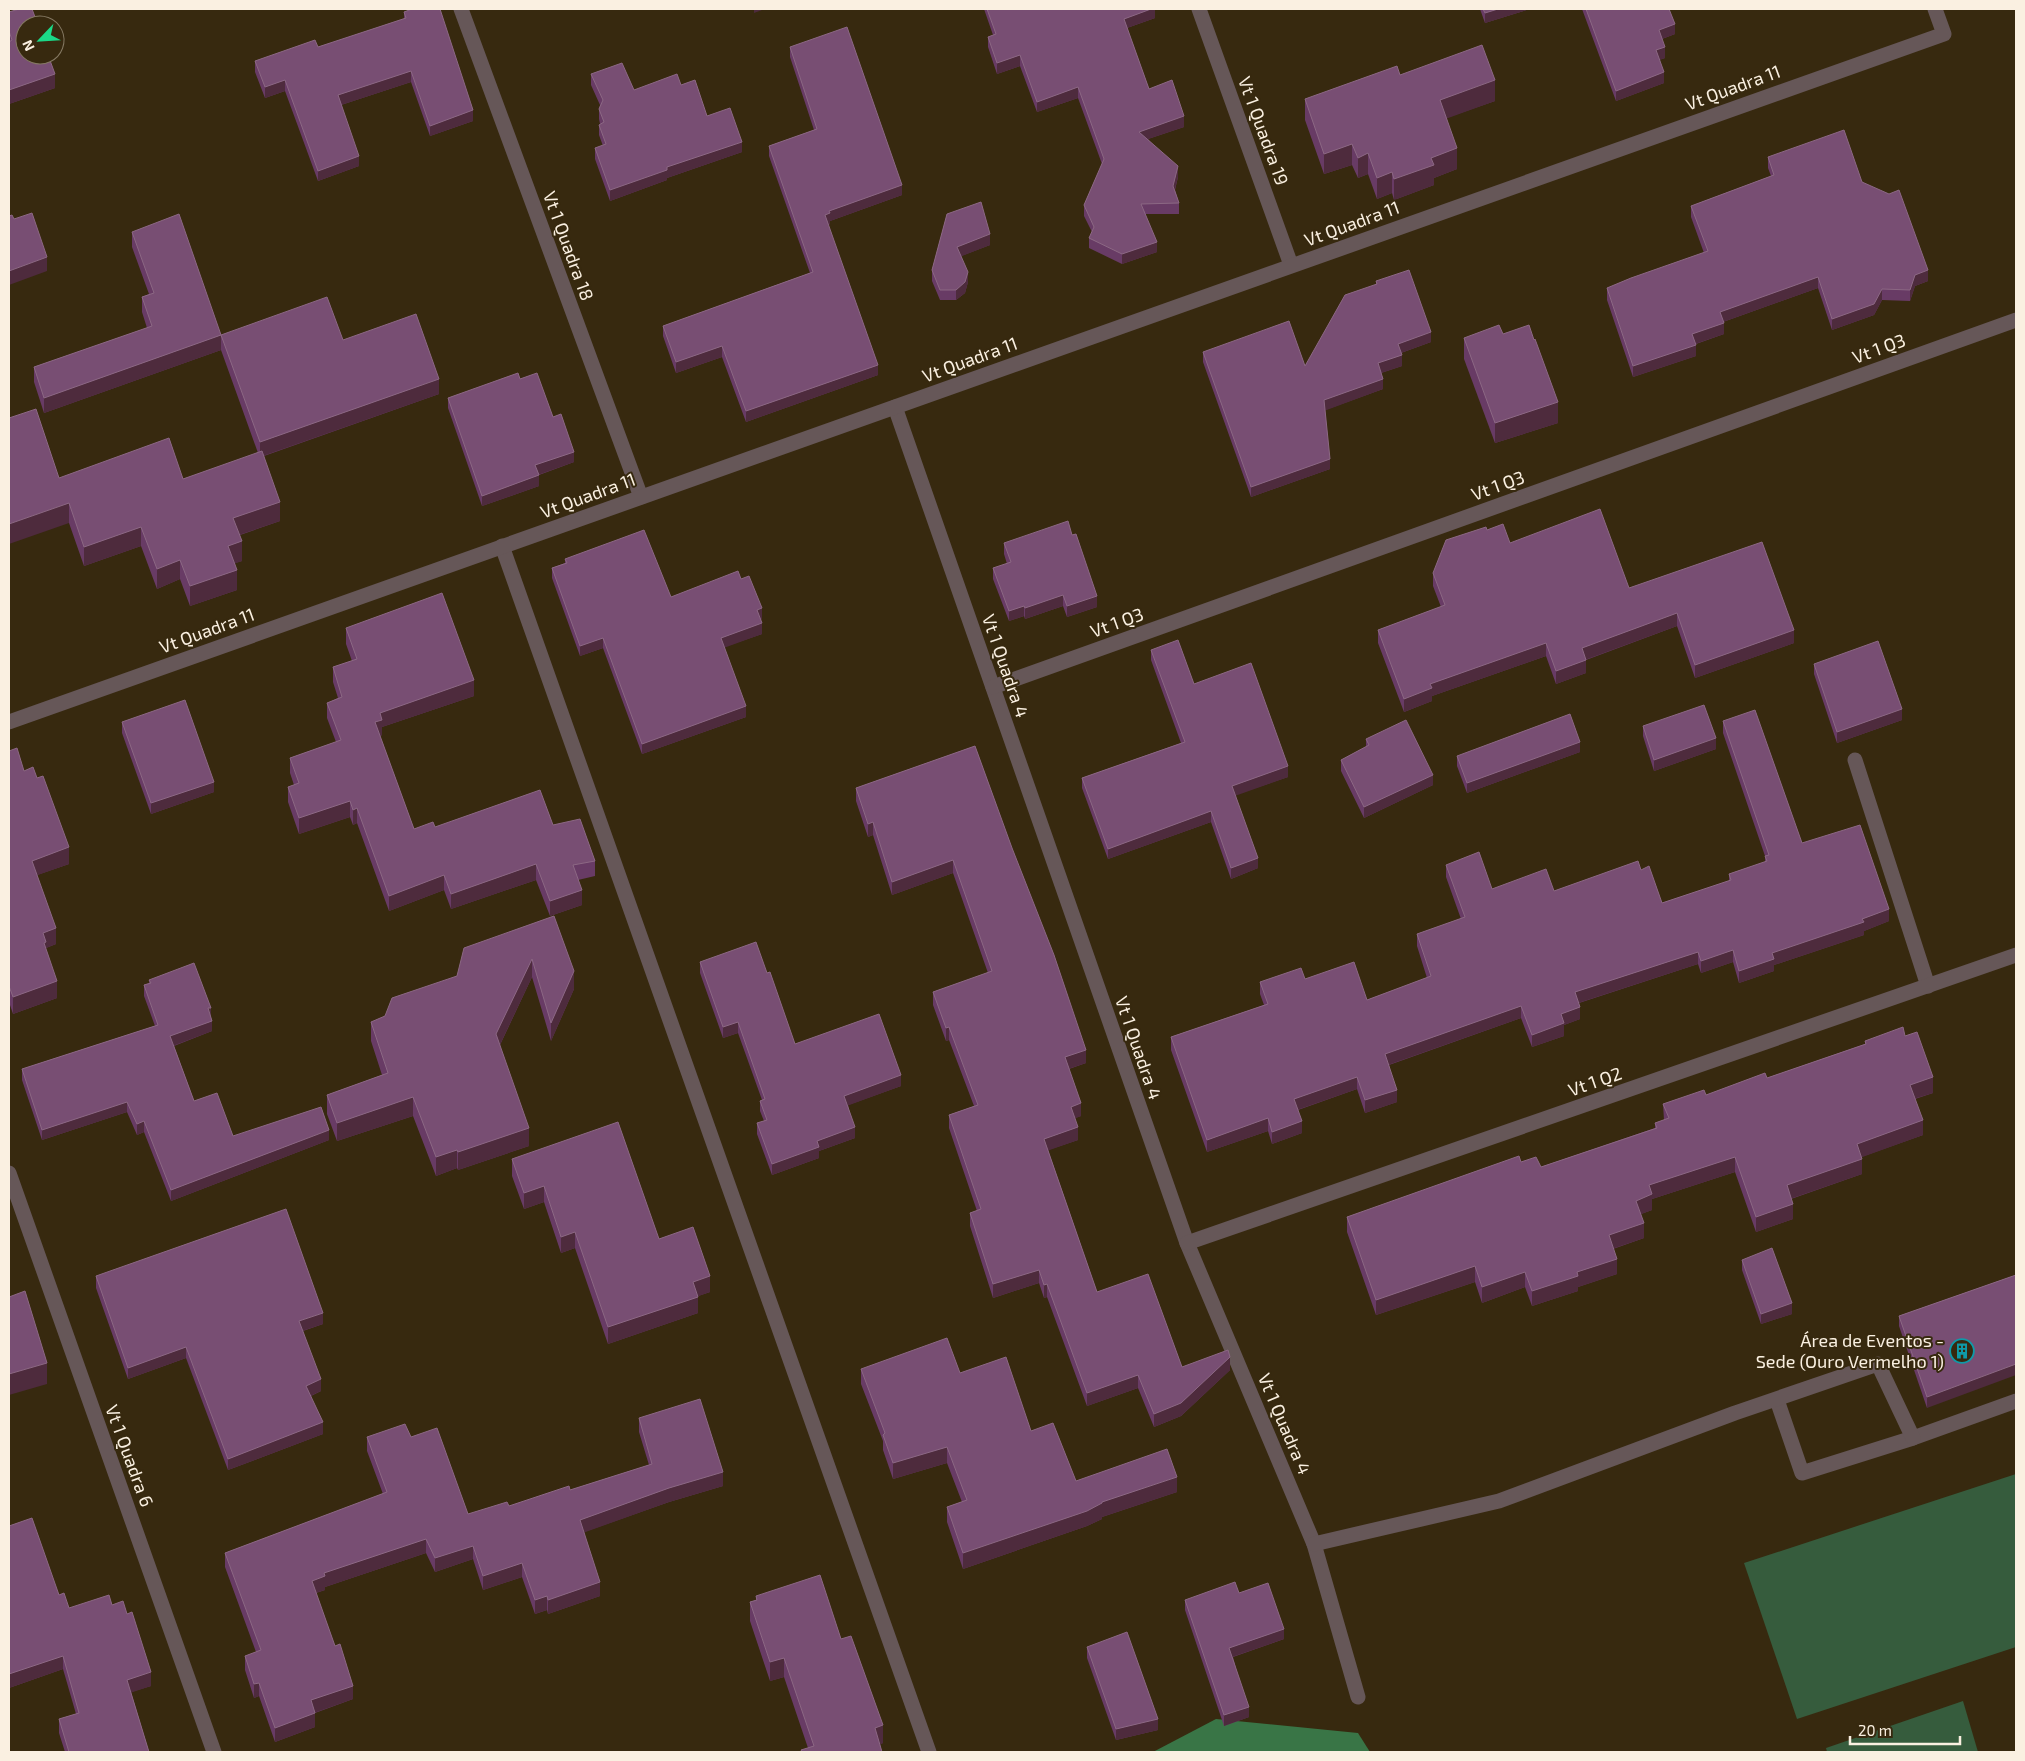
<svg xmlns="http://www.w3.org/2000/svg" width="2025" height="1761" font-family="'Exo 2',sans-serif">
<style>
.green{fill:#365c3d}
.forest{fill:#397546}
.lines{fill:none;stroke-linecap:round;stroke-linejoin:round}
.minor{stroke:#665758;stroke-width:15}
.wall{fill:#683b65}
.shaded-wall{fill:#4e2b3d}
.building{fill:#784e73;stroke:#8c6884}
.labels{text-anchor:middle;stroke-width:4;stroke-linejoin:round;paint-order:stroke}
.street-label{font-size:18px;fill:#faf0e1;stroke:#37290f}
.poi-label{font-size:18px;fill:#faf0e1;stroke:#37290f;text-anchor:end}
</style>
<rect width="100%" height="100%" fill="#37290f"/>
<!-- green -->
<g class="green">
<polygon points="2016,1474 2016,1647 1797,1719 1744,1563"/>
<polygon points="1963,1701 1978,1752 1827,1752 1826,1748"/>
</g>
<!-- forest -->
<polygon class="forest" points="1216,1719 1358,1733 1370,1752 1153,1752"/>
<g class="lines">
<!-- minor -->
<g class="minor">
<polyline points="461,9 641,497"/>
<polyline points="1199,9 1291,265"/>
<polyline points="895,407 1187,1243 1314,1544 1358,1697"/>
<polyline points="502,546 929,1752"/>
<polyline points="993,687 2016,320"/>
<polyline points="9,722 1944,34 1935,9"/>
<polyline points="1855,760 1928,986"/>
<polyline points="9,1173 214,1752"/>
<polyline points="1187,1243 2016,955"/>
<polyline points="1777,1400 1802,1473 1913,1438 2016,1401"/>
<polyline points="1314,1544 1499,1501 1735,1413 1878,1364 1913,1438"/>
</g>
</g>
<!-- wall -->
<g class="wall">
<polygon points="984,9 1155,9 1155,18 1127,28 1149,89 1184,127 1148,139 1178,177 1175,190 1179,203 1179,214 1145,214 1157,252 1122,264 1089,248 1089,238 1092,232 1084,216 1084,205 1102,164 1078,98 1037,112 1020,66 997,74 988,47 988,37 993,35"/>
<polygon points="1480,9 1530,9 1485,23"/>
<polygon points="1582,9 1669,9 1675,34 1662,39 1665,58 1659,60 1664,83 1616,101"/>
<polygon points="9,12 55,88 9,104"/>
<polygon points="404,12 473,121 430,136 411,82 341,105 359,166 318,181 285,91 265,98 255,72 255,61 318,47 404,19"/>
<polygon points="790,47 902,195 830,221 830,224 828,225 878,375 746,422 722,357 676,373 663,336 663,326 810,273 769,156 769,146 814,130 790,57"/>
<polygon points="591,74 634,90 681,85 707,116 742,152 667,178 667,180 610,201 595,159 595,148 603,146 599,135 599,125 600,124 599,119 599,109 600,105 591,85"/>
<polygon points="1400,75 1495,101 1446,118 1457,169 1434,178 1434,185 1394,200 1392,193 1377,199 1368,174 1358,178 1352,165 1324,174 1305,120 1305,99"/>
<polygon points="1768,157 1862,182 1928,281 1915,286 1910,301 1882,300 1874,315 1832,330 1818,288 1723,322 1724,334 1696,344 1696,356 1633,377 1607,300 1607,288 1704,253 1691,217 1691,206 1771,176 1768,168"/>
<polygon points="947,214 990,245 961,256 968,282 965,293 956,300 940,300 932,281 932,270"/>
<polygon points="132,232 221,335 343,340 439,394 264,456 280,521 240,535 242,561 235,563 237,590 190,606 180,579 157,589 141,546 84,566 69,523 59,478 183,479 258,453 221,350 44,413 34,382 34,367 147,328 142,312 142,297 149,294 132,247"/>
<polygon points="1376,281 1431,342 1401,353 1402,366 1381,373 1383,389 1325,410 1330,469 1251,497 1203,362 1203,352 1305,366 1376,284"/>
<polygon points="1503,334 1534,340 1558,423 1495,443 1464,359 1464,338"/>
<polygon points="520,379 553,417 574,462 539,475 539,486 482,506 448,408 448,398"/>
<polygon points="1487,530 1510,543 1629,588 1794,643 1695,678 1677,626 1586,660 1586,673 1556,684 1546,656 1432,696 1432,701 1404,712 1378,643 1378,630 1441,607 1433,586 1433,573"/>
<polygon points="1004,543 1097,607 1067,617 1063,606 1025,619 1024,616 1009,621 993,579 993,568 1007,564 1004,554"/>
<polygon points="565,559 671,597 741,579 762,619 760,620 762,634 724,647 746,717 642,754 603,648 580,656 552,578 552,568 565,563"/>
<polygon points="346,628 474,696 382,727 382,735 380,736 414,829 435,827 553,825 595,861 595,876 578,880 582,905 550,916 536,880 451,909 444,890 389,911 357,823 353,825 350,817 299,834 288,802 288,787 294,785 290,773 290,758 336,742 327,718 327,703 338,698 333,682 333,667 352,661 346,644"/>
<polygon points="1151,650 1194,684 1288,777 1235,795 1258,868 1231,879 1211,822 1108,859 1082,788 1082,778 1181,743 1151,660"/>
<polygon points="1814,664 1902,720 1837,743 1814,674"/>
<polygon points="1723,721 1802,843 1889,921 1864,931 1864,935 1774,965 1774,971 1739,983 1733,962 1701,973 1698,964 1579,1003 1580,1019 1564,1025 1564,1036 1532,1047 1521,1018 1389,1065 1397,1102 1365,1113 1357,1089 1298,1110 1302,1133 1272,1144 1268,1131 1207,1152 1171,1050 1171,1037 1264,1005 1260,994 1260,982 1305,979 1367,1000 1427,978 1417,946 1417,934 1461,919 1446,877 1446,865 1492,889 1554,891 1641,870 1662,903 1729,881 1729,874 1765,862 1765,856 1723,733"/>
<polygon points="122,722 214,792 151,814 122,733"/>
<polygon points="1643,726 1716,749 1654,771 1643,736"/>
<polygon points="1366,739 1433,785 1364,818 1341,771 1341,760 1366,747"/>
<polygon points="975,746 1086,1063 1069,1069 1081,1116 1075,1118 1078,1140 1048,1150 1097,1292 1182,1367 1230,1370 1181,1416 1154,1427 1138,1388 1087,1406 1047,1297 1044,1298 1039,1283 993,1298 970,1226 970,1213 977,1211 949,1128 949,1115 974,1106 949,1040 946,1041 933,1005 933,992 988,973 953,873 892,895 873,835 868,837 856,801 856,788"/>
<polygon points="9,751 24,771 69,864 37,875 56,944 46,948 46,950 57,998 13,1014 9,1002"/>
<polygon points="1580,752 1467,793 1457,766 1457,756"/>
<polygon points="554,916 574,989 551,1041 532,977 500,1045 529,1146 458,1170 457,1168 436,1176 413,1116 337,1141 327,1114 327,1095 382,1075 371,1041 371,1022 385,1016 457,976"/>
<polygon points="700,962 767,973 795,1044 901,1086 848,1105 855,1138 819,1151 819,1158 772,1175 757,1134 757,1123 764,1121 760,1111 760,1101 762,1100 738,1033 723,1038 700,973"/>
<polygon points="149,980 211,1017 212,1031 174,1046 194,1101 233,1136 329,1140 171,1201 144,1132 137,1135 127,1112 42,1140 22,1080 22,1069 155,1026 144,996 144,985 149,983"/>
<polygon points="1905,1036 1933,1093 1915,1099 1923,1135 1861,1157 1862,1174 1791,1199 1793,1219 1756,1232 1735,1172 1652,1199 1652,1210 1641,1214 1644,1238 1613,1249 1617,1274 1578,1287 1578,1291 1532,1306 1525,1287 1482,1303 1475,1282 1376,1315 1347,1232 1347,1217 1521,1162 1541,1167 1655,1128 1655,1123 1664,1120 1663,1104 1706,1095 1767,1078 1865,1044 1865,1041"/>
<polygon points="512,1159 659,1239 710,1292 698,1296 698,1313 608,1344 575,1248 561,1253 544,1202 524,1209 512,1176"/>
<polygon points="1742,1260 1792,1314 1761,1324 1742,1270"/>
<polygon points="2016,1275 1927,1408 1899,1326 1899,1316"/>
<polygon points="96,1276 323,1324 303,1331 321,1391 311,1396 323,1434 228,1470 186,1358 128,1379 96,1288"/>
<polygon points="861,1369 960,1373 1031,1431 1076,1481 1177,1492 1102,1517 1102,1519 1087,1526 963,1569 947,1522 947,1507 962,1502 947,1463 893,1479 883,1450 883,1441 861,1384"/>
<polygon points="639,1418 723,1486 669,1502 584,1532 600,1596 548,1614 547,1610 535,1614 522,1577 483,1590 473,1559 435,1572 426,1553 325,1587 325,1590 316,1593 353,1699 315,1713 315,1727 275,1742 259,1696 254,1698 245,1670 245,1656 256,1652 225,1567 225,1553 383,1494 367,1451 367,1437 411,1437 468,1514 509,1506 570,1490 649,1465 639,1432"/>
<polygon points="9,1526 69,1608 112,1605 151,1686 131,1692 149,1752 65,1752 59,1733 59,1719 76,1714 63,1669 9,1688"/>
<polygon points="1239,1593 1284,1639 1233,1657 1249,1717 1224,1726 1185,1610 1185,1600"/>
<polygon points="756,1596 841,1639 883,1743 880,1744 882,1752 801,1752 801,1750 808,1748 784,1677 770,1681 750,1621 750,1602 756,1600"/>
<polygon points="1087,1647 1158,1730 1116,1740 1087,1658"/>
</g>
<!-- shaded-wall -->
<g class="shaded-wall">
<polygon points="754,9 765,9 754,13"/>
<polygon points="1151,9 1155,9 1155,18 1124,29 1124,19"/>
<polygon points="1498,9 1530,9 1485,23 1485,13"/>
<polygon points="1675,24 1675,34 1659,40 1659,30"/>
<polygon points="1665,47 1665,58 1656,61 1656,50"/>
<polygon points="1020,55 1020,66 997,74 997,63"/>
<polygon points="411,71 411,82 338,106 338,95"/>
<polygon points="1664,72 1664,83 1616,101 1616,91"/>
<polygon points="55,74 55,88 9,104 9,90"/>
<polygon points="285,80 285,91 265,98 265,87"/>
<polygon points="1495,80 1495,101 1440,121 1440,100"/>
<polygon points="1078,87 1078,98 1037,112 1037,102"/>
<polygon points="473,110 473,121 430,136 430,126"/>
<polygon points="1184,116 1184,127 1139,142 1139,132"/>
<polygon points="742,142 742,152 667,178 667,180 610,201 610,190 667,167"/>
<polygon points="1352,144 1352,165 1324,174 1324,154"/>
<polygon points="1457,148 1457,169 1434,178 1434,185 1394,200 1394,179 1431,158"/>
<polygon points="1368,153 1368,174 1358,178 1358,158"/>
<polygon points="359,156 359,166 318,181 318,171"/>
<polygon points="1178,166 1178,177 1173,196 1173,186"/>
<polygon points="1392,172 1392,193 1377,199 1377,178"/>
<polygon points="902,185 902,195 830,221 830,224 825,226 825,215 829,211"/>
<polygon points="990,234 990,245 957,258 957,247"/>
<polygon points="1157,242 1157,252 1122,264 1122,254"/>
<polygon points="47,257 47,271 9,285 9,271"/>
<polygon points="1928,270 1928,281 1915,286 1910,301 1910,290 1915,275"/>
<polygon points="968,272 968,282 965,293 956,300 956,290"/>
<polygon points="1818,277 1818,288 1720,323 1720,312"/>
<polygon points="1882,289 1882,300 1874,315 1832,330 1832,319"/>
<polygon points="1724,323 1724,334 1692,345 1692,334"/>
<polygon points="1431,332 1431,342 1398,354 1398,344"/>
<polygon points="221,335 221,350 44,413 44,398"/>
<polygon points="1696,345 1696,356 1633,377 1633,366"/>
<polygon points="722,346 722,357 676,373 676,362"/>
<polygon points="1402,355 1402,366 1378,374 1378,363"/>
<polygon points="878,365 878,375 746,422 746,411"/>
<polygon points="439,379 439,394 260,457 260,442"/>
<polygon points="1383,379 1383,389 1324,411 1324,400"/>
<polygon points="1558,402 1558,423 1495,443 1495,423"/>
<polygon points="574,452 574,462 535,476 535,465"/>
<polygon points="1330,459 1330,469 1251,497 1251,487"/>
<polygon points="539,475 539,486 482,506 482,496"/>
<polygon points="280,502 280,521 233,537 233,518"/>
<polygon points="69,503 69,523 9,544 9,524"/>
<polygon points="141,527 141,546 84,566 84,547"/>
<polygon points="242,541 242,561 228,566 228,546"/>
<polygon points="180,560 180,579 157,589 157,569"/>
<polygon points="237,570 237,590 190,606 190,586"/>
<polygon points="1063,595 1063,606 1025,619 1025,608"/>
<polygon points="1097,596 1097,607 1067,617 1067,606"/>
<polygon points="1024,606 1024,616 1009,621 1009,611"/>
<polygon points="762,608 762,619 757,621 757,610"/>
<polygon points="1677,613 1677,626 1582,661 1582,648"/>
<polygon points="762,623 762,634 721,649 721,638"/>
<polygon points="1794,630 1794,643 1695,678 1695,665"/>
<polygon points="603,638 603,648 580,656 580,646"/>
<polygon points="1546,643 1546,656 1432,696 1432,701 1404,712 1404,699 1430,684"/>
<polygon points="1586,660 1586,673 1556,684 1556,671"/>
<polygon points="474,680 474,696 382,727 382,735 375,738 375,722 380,713"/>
<polygon points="746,706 746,717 642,754 642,744"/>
<polygon points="1902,709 1902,720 1837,743 1837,732"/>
<polygon points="1716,738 1716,749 1654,771 1654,760"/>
<polygon points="1580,742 1580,752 1467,793 1467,783"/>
<polygon points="1288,766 1288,777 1232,797 1232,786"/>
<polygon points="1433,775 1433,785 1364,818 1364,807"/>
<polygon points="214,782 214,792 151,814 151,803"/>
<polygon points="350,801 350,817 299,834 299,818"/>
<polygon points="357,808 357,823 353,825 353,810"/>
<polygon points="1211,811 1211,822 1108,859 1108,849"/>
<polygon points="873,822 873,835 868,837 868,824"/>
<polygon points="69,847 69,864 32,877 32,861"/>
<polygon points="1258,858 1258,868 1231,879 1231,868"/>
<polygon points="953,860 953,873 892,895 892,882"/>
<polygon points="536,864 536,880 451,909 451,894"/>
<polygon points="444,875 444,890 389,911 389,896"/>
<polygon points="582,890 582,905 550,916 550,901"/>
<polygon points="1889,909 1889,921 1864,931 1864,935 1774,965 1774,971 1739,983 1739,971 1772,953"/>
<polygon points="56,928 56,944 46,948 46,959 43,933"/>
<polygon points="1733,950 1733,962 1701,973 1701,961"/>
<polygon points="1698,952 1698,964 1575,1004 1575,992"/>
<polygon points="532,959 532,977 496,1053 496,1034"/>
<polygon points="574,971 574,989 551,1041 551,1023"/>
<polygon points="57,981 57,998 13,1014 13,997"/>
<polygon points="1521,1006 1521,1018 1385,1066 1385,1054"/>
<polygon points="1580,1007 1580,1019 1564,1025 1564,1036 1532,1047 1532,1035 1561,1014"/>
<polygon points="208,1008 211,1008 211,1018"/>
<polygon points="212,1021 212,1031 170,1047 170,1036"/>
<polygon points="738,1022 738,1033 723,1038 723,1027"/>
<polygon points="949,1027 949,1040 946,1041 946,1028"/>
<polygon points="1086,1050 1086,1063 1065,1070 1065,1057"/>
<polygon points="901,1075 901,1086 844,1107 844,1096"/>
<polygon points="1357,1077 1357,1089 1294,1111 1294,1099"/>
<polygon points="1933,1077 1933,1093 1910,1100 1910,1085"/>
<polygon points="1397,1090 1397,1102 1365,1113 1365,1100"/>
<polygon points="413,1097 413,1116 337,1141 337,1123"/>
<polygon points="127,1102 127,1112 42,1140 42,1130"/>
<polygon points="1081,1103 1081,1116 1071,1120 1071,1107"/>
<polygon points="1268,1118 1268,1131 1207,1152 1207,1140"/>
<polygon points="1923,1120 1923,1135 1857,1159 1857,1144"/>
<polygon points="144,1121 144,1132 137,1135 137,1124"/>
<polygon points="1302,1121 1302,1133 1272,1144 1272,1132"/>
<polygon points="855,1127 855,1138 819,1151 819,1158 772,1175 772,1164 817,1141"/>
<polygon points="1078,1127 1078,1140 1044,1152 1044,1139"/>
<polygon points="529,1128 529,1146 458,1170 458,1152"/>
<polygon points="329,1130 329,1140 171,1201 171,1190"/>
<polygon points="457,1150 457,1168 436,1176 436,1157"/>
<polygon points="1735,1157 1735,1172 1652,1199 1652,1210 1636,1216 1636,1201 1649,1185"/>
<polygon points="1862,1159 1862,1174 1787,1200 1787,1185"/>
<polygon points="544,1186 544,1202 524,1209 524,1193"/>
<polygon points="1793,1204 1793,1219 1756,1232 1756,1217"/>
<polygon points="1644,1223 1644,1238 1609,1250 1609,1235"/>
<polygon points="575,1232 575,1248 561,1253 561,1237"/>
<polygon points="1617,1259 1617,1274 1578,1287 1578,1291 1532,1306 1532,1291 1577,1272"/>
<polygon points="1475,1266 1475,1282 1376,1315 1376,1300"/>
<polygon points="1039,1270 1039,1283 993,1298 993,1284"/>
<polygon points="1525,1272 1525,1287 1482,1303 1482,1287"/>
<polygon points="710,1276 710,1292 693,1298 693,1282"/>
<polygon points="1047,1284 1047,1297 1044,1298 1044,1285"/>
<polygon points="698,1297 698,1313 608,1344 608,1327"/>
<polygon points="1792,1303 1792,1314 1761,1324 1761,1314"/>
<polygon points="323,1313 323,1324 299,1332 299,1321"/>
<polygon points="186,1347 186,1358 128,1379 128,1368"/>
<polygon points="1230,1357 1230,1370 1181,1416 1154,1427 1154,1414"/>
<polygon points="47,1363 47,1384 9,1395 9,1374"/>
<polygon points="2016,1364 2016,1375 1927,1408 1927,1397"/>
<polygon points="1138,1375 1138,1388 1087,1406 1087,1393"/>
<polygon points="321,1379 321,1391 306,1398 306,1386"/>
<polygon points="323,1422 323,1434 228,1470 228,1459"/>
<polygon points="947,1447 947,1463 893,1479 893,1463"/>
<polygon points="723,1472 723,1486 669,1502 580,1534 580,1520 669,1488"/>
<polygon points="1177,1477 1177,1492 1102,1517 1102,1519 1087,1526 963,1569 963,1553 1102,1502"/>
<polygon points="426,1539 426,1553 325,1587 325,1590 312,1594 312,1581 324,1573"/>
<polygon points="473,1546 473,1559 435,1572 435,1558"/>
<polygon points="522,1563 522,1577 483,1590 483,1576"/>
<polygon points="600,1582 600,1596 548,1614 548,1600"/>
<polygon points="547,1596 547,1610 535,1614 535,1600"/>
<polygon points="1284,1629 1284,1639 1229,1658 1229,1648"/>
<polygon points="63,1656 63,1669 9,1688 9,1674"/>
<polygon points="784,1658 784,1677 770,1681 770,1662"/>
<polygon points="151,1672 151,1686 127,1694 127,1680"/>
<polygon points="259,1683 259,1696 254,1698 254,1684"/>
<polygon points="353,1686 353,1699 311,1714 311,1700"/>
<polygon points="1249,1707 1249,1717 1224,1726 1224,1715"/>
<polygon points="315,1713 315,1727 275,1742 275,1728"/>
<polygon points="1158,1719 1158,1730 1116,1740 1116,1729"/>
<polygon points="883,1725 883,1743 875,1747 875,1728"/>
</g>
<!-- building -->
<g class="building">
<polygon points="19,9 32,9 38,25 25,25 25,55 48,55 55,74 9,90 9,42 12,40 9,31 9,12"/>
<polygon points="412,9 440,9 473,110 430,126 411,71 338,95 359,156 318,171 285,80 265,87 255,61 315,40 318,47 406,18 404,12"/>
<polygon points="987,9 1151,9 1124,19 1149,89 1172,80 1184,116 1139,132 1178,166 1173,186 1179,203 1141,204 1157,242 1122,254 1089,238 1094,227 1084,205 1104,159 1078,87 1037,102 1020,55 997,63 988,37 996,34"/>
<polygon points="1483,9 1498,9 1485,13"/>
<polygon points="1586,9 1669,9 1675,24 1659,30 1665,47 1656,50 1664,72 1616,91"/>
<polygon points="847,27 902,185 829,211 830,213 825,215 878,365 746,411 722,346 676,362 663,326 813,272 769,146 817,129 790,47"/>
<polygon points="1482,45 1495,80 1440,100 1457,148 1431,158 1434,165 1394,179 1392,172 1377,178 1368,153 1358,158 1352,144 1324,154 1305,99 1397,66 1400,75"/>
<polygon points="622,63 634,90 677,74 681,85 695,80 707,116 730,108 742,142 667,167 667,170 610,190 595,148 606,144 599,125 604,122 599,109 603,100 591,74"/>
<polygon points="1844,130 1862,182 1889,194 1899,190 1928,270 1915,275 1910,290 1882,289 1874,304 1832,319 1818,277 1720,312 1724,323 1692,334 1696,345 1633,366 1607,288 1631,278 1708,251 1691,206 1774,175 1768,157"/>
<polygon points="981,202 990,234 957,247 968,272 965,282 956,290 940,290 932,270 947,214"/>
<polygon points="32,213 47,257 9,271 9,216 12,215 14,219"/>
<polygon points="179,214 221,335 327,297 343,340 416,314 439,379 260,442 221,335 44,398 34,367 152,326 142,297 154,293 132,232"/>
<polygon points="1409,270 1431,332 1398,344 1402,355 1378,363 1383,379 1324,400 1330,459 1251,487 1203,352 1289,321 1305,366 1345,295 1377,284 1376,281"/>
<polygon points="1499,325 1503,334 1529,325 1534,340 1535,339 1558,402 1495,423 1464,338"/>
<polygon points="518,373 520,379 537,373 553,417 561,414 574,452 535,465 539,475 482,496 448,398"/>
<polygon points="36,409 59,478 169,438 183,479 262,451 280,502 233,518 242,541 228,546 237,570 190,586 180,560 157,569 141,527 84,547 69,503 9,524 9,418"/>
<polygon points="1600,509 1629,588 1762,542 1794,630 1695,665 1677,613 1582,648 1586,660 1556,671 1546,643 1430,684 1432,688 1404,699 1378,630 1445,605 1433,573 1446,540 1486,527 1487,530 1503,524 1510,543"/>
<polygon points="1068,521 1072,535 1076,534 1097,596 1067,606 1063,595 1025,608 1024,606 1009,611 993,568 1011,562 1004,543"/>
<polygon points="644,530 671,597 738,571 741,579 749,576 762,608 757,610 762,623 721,638 746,706 642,744 603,638 580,646 552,568 567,563 565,559"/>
<polygon points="442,593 474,680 380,713 382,720 375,722 414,829 433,822 435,827 540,790 553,825 580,819 595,861 573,865 582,890 550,901 536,864 451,894 444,875 389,896 357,808 353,810 350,801 299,818 288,787 299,783 290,758 341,740 327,703 342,697 333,667 357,659 346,628"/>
<polygon points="1178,640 1194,684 1251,663 1288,766 1232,786 1258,858 1231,868 1211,811 1108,849 1082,778 1185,742 1151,650"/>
<polygon points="1878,641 1902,709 1837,732 1814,664"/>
<polygon points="185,700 214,782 151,803 122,722"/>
<polygon points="1704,705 1716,738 1654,760 1643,726"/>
<polygon points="1755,710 1802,843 1860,825 1889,909 1862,919 1864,922 1772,953 1774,959 1739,971 1733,950 1701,961 1698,952 1575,992 1580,1007 1561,1014 1564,1023 1532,1035 1521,1006 1385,1054 1397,1090 1365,1100 1357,1077 1294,1099 1302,1121 1272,1132 1268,1118 1207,1140 1171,1037 1268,1004 1260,982 1301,968 1305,979 1354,962 1367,1000 1431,976 1417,934 1465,917 1446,865 1479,852 1492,889 1546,869 1554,891 1638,861 1641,870 1649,866 1662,903 1731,880 1729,874 1767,861 1765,856 1769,855 1723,721"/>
<polygon points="1570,714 1580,742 1467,783 1457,756"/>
<polygon points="1406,720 1433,775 1364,807 1341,760 1369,745 1366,739"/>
<polygon points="975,746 1012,848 1054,955 1086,1050 1065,1057 1081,1103 1071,1107 1078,1127 1044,1139 1097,1292 1148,1274 1182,1367 1228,1350 1230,1357 1181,1403 1154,1414 1138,1375 1087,1393 1047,1284 1044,1285 1039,1270 993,1284 970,1213 981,1209 949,1115 978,1105 949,1027 946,1028 933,992 992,971 953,860 892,882 873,822 868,824 856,788"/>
<polygon points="17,748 24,771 33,767 37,778 43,776 69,847 32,861 56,928 43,933 46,942 44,943 57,981 13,997 9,986 9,751"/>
<polygon points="554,916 574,971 551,1023 532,959 496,1034 529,1128 458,1152 457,1150 436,1157 413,1097 337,1123 327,1095 388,1073 371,1022 385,1016 392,998 457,976 464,948"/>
<polygon points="756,942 767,973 770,972 795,1044 879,1014 901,1075 844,1096 855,1127 817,1141 819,1147 772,1164 757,1123 767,1120 760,1101 765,1099 738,1022 723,1027 700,962"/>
<polygon points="194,963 211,1008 208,1008 212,1021 170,1036 194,1101 217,1093 233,1136 321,1107 329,1130 171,1190 144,1121 137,1124 127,1102 42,1130 22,1069 158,1025 144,985 151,983 149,980"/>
<polygon points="1903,1027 1905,1036 1917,1032 1933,1077 1910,1085 1923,1120 1857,1144 1862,1159 1787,1185 1793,1204 1756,1217 1735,1157 1649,1185 1652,1194 1636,1201 1644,1223 1609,1235 1617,1259 1577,1272 1578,1276 1532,1291 1525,1272 1482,1287 1475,1266 1376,1300 1347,1217 1519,1156 1521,1162 1536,1157 1541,1167 1657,1128 1655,1123 1669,1118 1663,1104 1704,1090 1706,1095 1765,1073 1767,1078 1866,1044 1865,1041"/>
<polygon points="618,1122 659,1239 693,1227 710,1276 693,1282 698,1297 608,1327 575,1232 561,1237 544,1186 524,1193 512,1159"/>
<polygon points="286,1209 323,1313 299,1321 321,1379 306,1386 323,1422 228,1459 186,1347 128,1368 96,1276"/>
<polygon points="1772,1248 1792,1303 1761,1314 1742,1260"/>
<polygon points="2016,1275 2016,1364 1927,1397 1899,1316"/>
<polygon points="25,1291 47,1363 9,1374 9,1297"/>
<polygon points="947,1338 960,1373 1006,1357 1031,1431 1053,1423 1076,1481 1167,1449 1177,1477 1102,1502 1102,1503 1087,1511 963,1553 947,1507 967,1500 947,1447 893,1463 883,1435 885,1433 861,1369"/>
<polygon points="700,1399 723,1472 669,1488 580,1520 600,1582 548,1600 547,1596 535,1600 522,1563 483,1576 473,1546 435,1558 426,1539 324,1573 325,1576 312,1581 335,1646 340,1644 353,1686 311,1700 315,1713 275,1728 259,1683 254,1684 245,1656 261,1650 225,1553 387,1492 367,1437 405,1424 411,1437 437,1428 468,1514 507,1502 509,1506 569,1486 570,1490 652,1464 639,1418"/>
<polygon points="32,1518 59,1595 64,1593 69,1608 109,1595 112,1605 123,1601 127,1614 132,1612 151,1672 127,1680 149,1752 69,1752 59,1719 79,1713 63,1656 9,1674 9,1526"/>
<polygon points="820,1575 841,1639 851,1636 883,1725 875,1728 882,1752 802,1752 801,1750 814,1746 784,1658 770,1662 750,1602 757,1600 756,1596"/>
<polygon points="1235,1582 1239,1593 1268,1583 1284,1629 1229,1648 1249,1707 1224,1715 1185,1600"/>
<polygon points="1127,1632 1158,1719 1116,1729 1087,1647"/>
</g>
<!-- icons -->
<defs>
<g id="building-ring" transform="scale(1.25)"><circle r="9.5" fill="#37290f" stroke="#0f9aa8" stroke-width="1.5"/><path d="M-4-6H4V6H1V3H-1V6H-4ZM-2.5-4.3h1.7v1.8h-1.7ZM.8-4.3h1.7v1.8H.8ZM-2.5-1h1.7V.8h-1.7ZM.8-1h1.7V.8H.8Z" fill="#0f9aa8"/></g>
</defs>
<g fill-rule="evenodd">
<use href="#building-ring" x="1962" y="1351"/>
</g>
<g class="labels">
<!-- street labels -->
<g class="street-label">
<text transform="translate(1733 88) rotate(-20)" y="6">Vt Quadra 11</text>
<text transform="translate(1263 131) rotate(70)" y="6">Vt 1 Quadra 19</text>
<text transform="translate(1352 224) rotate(-20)" y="6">Vt Quadra 11</text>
<text transform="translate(568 246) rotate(70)" y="6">Vt 1 Quadra 18</text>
<text transform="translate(1879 349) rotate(-20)" y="6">Vt 1 Q3</text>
<text transform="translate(970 360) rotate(-20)" y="6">Vt Quadra 11</text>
<text transform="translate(1498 486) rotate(-20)" y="6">Vt 1 Q3</text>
<text transform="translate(588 496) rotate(-20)" y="6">Vt Quadra 11</text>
<text transform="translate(1117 623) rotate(-20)" y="6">Vt 1 Q3</text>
<text transform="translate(207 631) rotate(-20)" y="6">Vt Quadra 11</text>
<text transform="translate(1005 666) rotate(71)" y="6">Vt 1 Quadra 4</text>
<text transform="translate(1138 1048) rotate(71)" y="6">Vt 1 Quadra 4</text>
<text transform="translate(1595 1082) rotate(-19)" y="6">Vt 1 Q2</text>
<text transform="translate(1284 1424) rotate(67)" y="6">Vt 1 Quadra 4</text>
<text transform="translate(129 1456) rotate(70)" y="6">Vt 1 Quadra 6</text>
</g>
<!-- poi labels -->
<g class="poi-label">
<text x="1944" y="1347">Área de Eventos -<tspan x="1944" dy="21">Sede (Ouro Vermelho 1)</tspan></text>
</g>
</g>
<!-- border -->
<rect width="2025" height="1761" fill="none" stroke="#faf0e1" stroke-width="20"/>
<!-- north arrow -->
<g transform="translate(40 40) rotate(245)"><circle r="24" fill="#37290f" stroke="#857963"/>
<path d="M0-4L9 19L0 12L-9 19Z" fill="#1bd988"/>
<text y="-8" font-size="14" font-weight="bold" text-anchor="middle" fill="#faf0e1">N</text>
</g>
<!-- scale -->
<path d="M1850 1736v8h110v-8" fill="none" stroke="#faf0e1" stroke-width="2.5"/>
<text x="1858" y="1736" font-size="15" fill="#faf0e1" stroke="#37290f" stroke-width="4" paint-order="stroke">20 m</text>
</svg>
